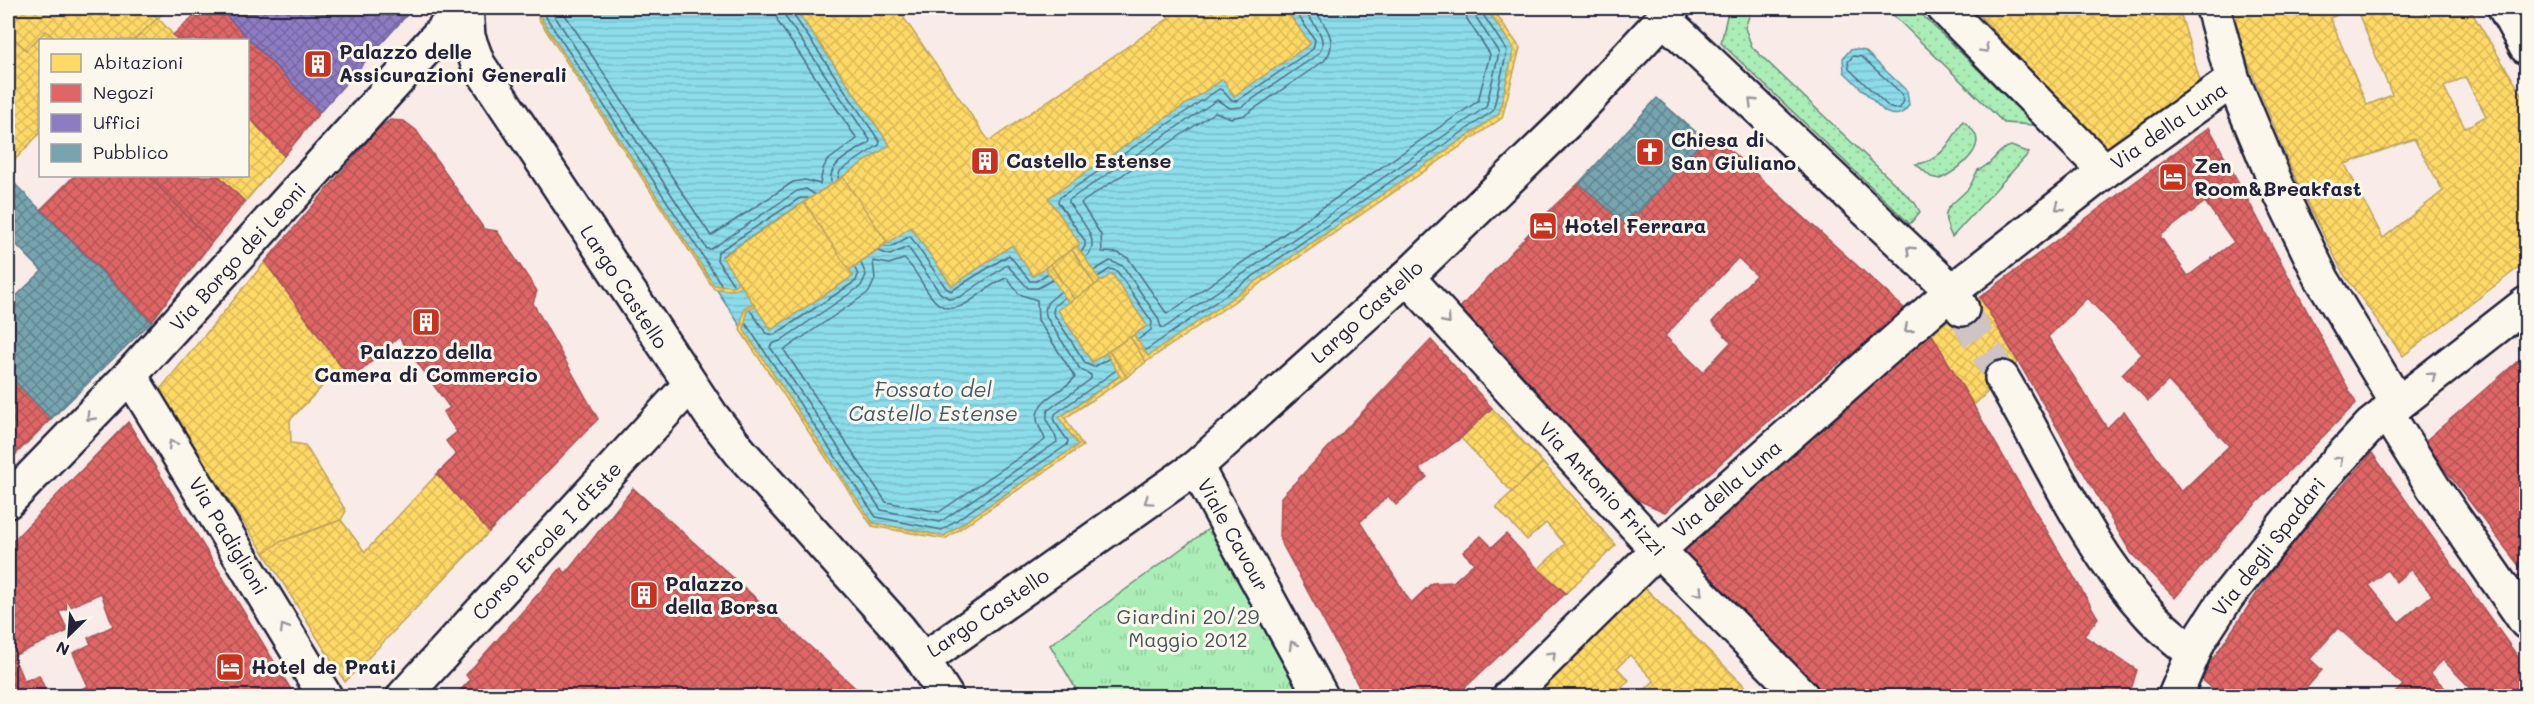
<svg xmlns="http://www.w3.org/2000/svg" width="2534" height="704" font-family="Mali,sans-serif">
<style>
.grass{fill:url(#grass-dots);stroke:#668878;stroke-width:1.5}
.park{fill:url(#park-tufts);stroke:#668878;stroke-width:1.5}
.water{fill:url(#water-rules);stroke:#6292a3;stroke-width:1.5;fill-rule:evenodd}
.homes{fill:url(#homes-cross-hatch);stroke:#bda259;stroke-width:1.5;fill-rule:evenodd}
.shops{fill:url(#shops-cross-hatch);stroke:#a75259;stroke-width:1.5;fill-rule:evenodd}
.offices{fill:url(#offices-cross-hatch);stroke:#6e619a;stroke-width:1.5}
.public{fill:url(#public-cross-hatch);stroke:#5d7e8c;stroke-width:1.5}
.lines{fill:none;stroke-linecap:round;stroke-linejoin:round}
.shore{stroke:#4c6c81;stroke-width:1.5}
.minor-tunnel{stroke:#cec3c5;stroke-width:33;stroke-dasharray:33 16;stroke-linecap:butt}
.minor-casing{stroke:#22223b;stroke-width:38}
.minor{stroke:#fbf7ec;stroke-width:33}
.oneway{stroke:#99979c}
.labels{text-anchor:middle;stroke-width:6;stroke-linejoin:round;paint-order:stroke}
.poi-label{font-size:20px;font-weight:bold;fill:#22223b;stroke:#fbf7ec;text-anchor:start}
.street-label{font-size:20px;fill:#22223b;stroke:#fbf7ec}
.park-label{font-size:20px;fill:#44555a;stroke:#fbf7ec}
.water-label{font-size:21px;font-style:italic;fill:#425a6f;stroke:#fbf7ec}
</style>
<defs>
<pattern id="grass-dots" width="8" height="8" patternUnits="userSpaceOnUse" patternTransform="scale(1.5)"><rect width="8" height="8" fill="#abedb6"/><path d="M2 2h.1M6 6h.1" fill="none" stroke="#93cb9d" stroke-width="1.8" stroke-linecap="round"/></pattern>
<pattern id="park-tufts" width="24" height="20" patternUnits="userSpaceOnUse" patternTransform="scale(1.5)"><rect width="24" height="20" fill="#abedb6"/><path d="M3 7l-1-3M5 7V3M7 7l1-3M15 17l-1-3M17 17v-4M19 17l1-3" fill="none" stroke="#93cb9d"/></pattern>
<pattern id="water-rules" width="6" height="5" patternUnits="userSpaceOnUse" patternTransform="scale(1.5)"><rect width="6" height="5" fill="#8cdce9"/><path d="M0 2.5h6" fill="none" stroke="#78bcc9"/></pattern>
<pattern id="homes-cross-hatch" width="8" height="8" patternUnits="userSpaceOnUse" patternTransform="scale(1.5)"><rect width="8" height="8" fill="#ffd966"/><path d="M0 0l8 8M0 8l8-8" fill="none" stroke="#daba59"/></pattern>
<pattern id="shops-cross-hatch" width="8" height="8" patternUnits="userSpaceOnUse" patternTransform="scale(1.5)"><rect width="8" height="8" fill="#e06666"/><path d="M0 0l8 8M0 8l8-8" fill="none" stroke="#b55455"/></pattern>
<pattern id="offices-cross-hatch" width="8" height="8" patternUnits="userSpaceOnUse" patternTransform="scale(1.5)"><rect width="8" height="8" fill="#8e7cc3"/><path d="M0 0l8 8M0 8l8-8" fill="none" stroke="#7465a0"/></pattern>
<pattern id="public-cross-hatch" width="8" height="8" patternUnits="userSpaceOnUse" patternTransform="scale(1.5)"><rect width="8" height="8" fill="#76a5af"/><path d="M0 0l8 8M0 8l8-8" fill="none" stroke="#608690"/></pattern>
</defs>
<rect width="100%" height="100%" fill="#f9ebe7"/>
<filter id="ink" filterUnits="userSpaceOnUse"><feTurbulence type="fractalNoise" baseFrequency=".0167" numOctaves="2"/><feDisplacementMap in="SourceGraphic" scale="12" xChannelSelector="R" yChannelSelector="G"/><feConvolveMatrix kernelMatrix="1 2 1 2 8 2 1 2 1" color-interpolation-filters="sRGB"/></filter>
<g filter="url(#ink)">
<!-- grass -->
<g class="grass">
<polygon points="1731,8 1752,8 1745,28 1752,47 1915,203 1920,212 1910,224 1721,43 1728,11"/>
<polygon points="1886,8 1915,8 2035,125 2004,123"/>
<path d="M1963 121C1968 125 1974 130 1976 136 1982 153 1953 173 1940 179L1931 177 1916 164C1941 162 1952 139 1963 121Z"/>
<path d="M2011 146 2029 153 1952 237C1938 209 1948 209 1967 190 1972 185 1974 176 1978 170 1993 165 1996 150 2011 146Z"/>
</g>
<!-- park -->
<polygon class="park" points="1211,527 1301,696 1080,696 1050,645"/>
<!-- water -->
<g class="water">
<path d="M541 8H795L890 145 844 176 911 227 952 286 1012 245 1033 276 1080 244 1048 198 1223 79 1234 96 1310 44 1285 8H1486L1514 49 1499 114 1060 417 1078 445 944 536 873 523 752 344 540 17ZM804 202 853 276 771 330 722 256ZM1112 274 1147 326 1092 362 1058 310Z"/>
<path d="M1855 49 1865 51 1907 91 1909 105C1903 115 1896 117 1885 112L1844 72 1843 58 1850 50Z"/>
</g>
<!-- homes -->
<g class="homes">
<polygon points="8,8 147,8 158,18 134,40 56,40 46,31 26,50 8,33"/>
<polygon points="147,8 169,8 158,18"/>
<polygon points="540,8 542,8 540,17 714,285 733,286 739,282 741,285 734,290 714,289 538,18"/>
<polygon points="795,8 897,8 989,141 1169,18 1161,8 1285,8 1310,44 1234,96 1223,79 1048,198 1080,244 1033,276 1012,245 952,286 911,227 849,270 853,276 771,330 722,257 890,145"/>
<polygon points="1486,8 1492,8 1520,48 1502,118 1146,362 1130,337 1134,335 1148,356 1499,114 1514,49"/>
<polygon points="1973,8 2179,8 2202,88 2105,152"/>
<path d="M2231 8H2343L2345 12 2330 18 2367 105 2392 95 2356 8H2469L2526 101V262L2403 356 2343 273 2297 182 2244 53ZM2465 77 2486 116 2465 128 2444 87ZM2414 139 2443 191 2383 238 2345 164Z"/>
<polygon points="158,18 178,40 134,40"/>
<polygon points="46,31 56,40 40,40 40,133 8,167 8,33 26,50"/>
<polygon points="248,116 284,156 245,202 219,176 248,176"/>
<polygon points="843,177 887,242 849,270 804,202"/>
<polygon points="1634,211 1646,222 1635,234 1623,222"/>
<polygon points="1077,246 1101,282 1095,285 1072,250"/>
<polygon points="1072,250 1095,285 1074,299 1050,264"/>
<polygon points="265,262 341,367 290,420 291,443 305,445 346,511 341,520 280,542 264,553 157,393"/>
<polygon points="1050,264 1074,299 1069,303 1045,268"/>
<polygon points="1112,274 1147,326 1092,362 1058,310"/>
<polygon points="1980,297 2018,362 1973,406 1931,333"/>
<polygon points="753,303 755,306 747,310 744,330 873,523 944,536 1078,445 1059,418 1120,376 1106,353 1109,351 1127,377 1065,418 1083,446 945,539 872,526 740,330 744,308"/>
<polygon points="1130,337 1146,362 1127,377 1109,351"/>
<polygon points="1492,408 1543,463 1512,492 1461,438"/>
<polygon points="1543,463 1616,545 1566,593 1538,569 1565,544 1546,523 1527,540 1496,507"/>
<polygon points="437,474 489,532 345,682 264,553 280,542 341,520 365,552"/>
<polygon points="1640,583 1755,696 1638,696 1654,681 1630,655 1617,668 1629,680 1612,696 1529,696"/>
</g>
<!-- shops -->
<g class="shops">
<polygon points="202,8 219,8 320,112 284,156 248,116 248,40 178,40 173,35"/>
<polygon points="390,120 404,121 416,130 484,229 497,231 537,291 533,303 598,419 489,532 437,474 456,455 446,441 457,432 443,412 450,408 399,337 351,380 265,262 379,128"/>
<path d="M2209 127 2356 403 2241 519 2175 598 2131 553 1980 297ZM2205 202 2234 242 2188 276 2160 236ZM2087 298 2142 354 2122 374 2148 401 2168 381 2229 446 2181 492 2124 411 2107 428 2048 337Z"/>
<path d="M1713 135 1906 310 1788 404 1665 512 1640 501 1615 481 1488 335 1457 311 1554 206 1579 183 1623 222 1634 211 1637 214 1704 139 1706 142ZM1738 258 1756 275 1712 322 1731 342 1703 372 1665 336Z"/>
<polygon points="74,176 149,176 212,242 151,322 41,209"/>
<polygon points="149,176 219,176 245,202 212,242"/>
<polygon points="1931,333 2098,618 2084,636 2137,670 2129,696 1824,696 1683,552"/>
<polygon points="1431,340 1492,408 1461,438 1419,469 1427,477 1396,505 1388,496 1360,522 1411,603 1432,583 1453,582 1474,563 1463,552 1481,536 1492,547 1506,534 1538,569 1566,593 1456,696 1364,696 1280,540 1281,497"/>
<polygon points="2526,354 2526,593 2514,579 2523,571 2424,442"/>
<polygon points="8,374 51,419 8,462"/>
<polygon points="128,422 295,696 65,696 88,686 73,653 91,644 88,638 113,626 101,593 59,612 68,631 13,656 24,681 39,675 48,696 8,696 8,546"/>
<path d="M2372 453 2526 668V696H2478L2443 660 2430 673 2453 696H2392L2403 685 2338 628 2310 659 2322 670 2302 693 2306 696H2222L2200 678 2284 553ZM2411 569 2432 595 2399 622 2369 585 2387 570 2396 582Z"/>
<polygon points="633,488 825,660 864,696 455,696 470,680 466,675 561,568 566,573"/>
</g>
<!-- offices -->
<polygon class="offices" points="219,8 406,8 406,16 320,112"/>
<!-- public -->
<g class="public">
<polygon points="1657,98 1704,139 1637,214 1634,211 1623,222 1579,183"/>
<polygon points="8,177 151,322 51,419 8,374 8,304 42,271 8,236"/>
</g>
<g class="lines">
<!-- shore -->
<g class="shore">
<polyline points="547,8 546,17 721,284"/>
<polyline points="554,8 554,15 707,249 711,249 797,191 806,189 814,194"/>
<polyline points="563,8 564,13 711,236 793,182 805,180 820,184 823,169 827,161 857,139 778,22 774,8"/>
<path d="M783 8 786 18 870 140 869 143C855 152 827 163 831 182"/>
<polyline points="791,8 792,13 880,142 879,145 840,171 838,178"/>
<path d="M1313 8C1324 24 1341 42 1324 61L1245 115 1231 118 1215 112 1081 203 1101 235 1102 252 1118 253 1128 258 1167 314 1478 101 1490 54 1467 19 1465 8"/>
<polygon points="1853,56 1862,57 1902,94 1904,101 1900,108 1894,109 1889,107 1849,69 1848,62"/>
<polyline points="885,247 891,247 910,236 946,288 951,291 1009,255 1030,281 1036,281 1047,274"/>
<polyline points="878,251 890,255 908,247 940,293 950,299 960,297 1007,265 1028,288 1038,288 1052,280"/>
<polyline points="1082,251 1085,246 1085,241 1058,202 1059,198 1219,89 1222,90 1231,100 1237,101 1313,49 1315,40 1293,8"/>
<path d="M1086 257C1104 241 1078 218 1069 203V200L1217 100 1230 108 1241 107 1317 55C1332 40 1311 21 1302 8"/>
<path d="M904 259C917 269 923 289 935 301 960 325 985 282 1007 278L1019 294 1037 300 1038 320 1075 377C1065 392 1037 396 1037 418 1037 427 1044 433 1045 440L939 512 886 502 784 350 869 292 875 279 873 261 889 264Z"/>
<path d="M861 263 866 275 861 286 780 341 772 344 770 347 881 510 940 522 1057 442C1056 430 1043 425 1048 410L1091 379V375L1080 369 1047 318 1045 311 1047 303 1060 292"/>
<polyline points="1095,270 1110,261 1123,266 1158,318 1161,327 1164,328 1486,107 1499,53 1476,17 1474,8"/>
<polyline points="1099,276 1110,269 1117,271 1152,322 1151,330 1139,339"/>
<polyline points="733,284 717,260 718,252 800,198 808,198"/>
<polyline points="1064,298 1054,306 1053,313 1086,364 1094,367 1108,359"/>
<polyline points="750,310 766,333 774,335 856,281 858,275 855,268"/>
<polyline points="746,324 876,517 942,530 1067,445 1068,441 1054,421 1055,414 1115,371"/>
<polyline points="1146,350 1493,111 1507,51 1482,13 1481,8"/>
</g>
<!-- minor-tunnel -->
<polyline class="minor-tunnel" points="1962,310 2002,378"/>
<!-- minor casing -->
<g class="minor-casing">
<g id="minor">
<polyline points="466,8 468,37 478,64 711,415 741,453 899,629 923,660 946,696"/>
<polyline points="1944,8 2105,171"/>
<polyline points="2213,8 2233,80 2277,186 2322,279 2398,404"/>
<polyline points="2505,8 2526,47"/>
<polyline points="1663,18 1952,291 1962,309"/>
<polyline points="1407,277 1658,550 1802,696"/>
<polyline points="130,375 325,696"/>
<path d="M2002 378C2049 457 2086 546 2149 614 2162 629 2178 641 2193 653"/>
<polyline points="2386,412 2433,487 2526,622"/>
<polyline points="1196,467 1321,696"/>
<polyline points="8,501 130,375 463,8"/>
<polyline points="923,660 1196,467 1407,277 1567,122 1673,8"/>
<polyline points="404,696 689,386"/>
<polyline points="1510,696 1658,550 1952,291 2105,171 2233,80"/>
<polyline points="2175,696 2199,640 2227,597 2321,479 2371,425 2526,304"/>
</g>
</g>
<!-- minor -->
<use href="#minor" class="minor"/>
</g>
<!-- one-way arrows -->
<defs><path id="oneway-chevron" d="M-2-3.5L2.5 0L-2 3.5" fill="none" stroke-width="1.6" stroke-linecap="round" stroke-linejoin="round" transform="scale(1.5)"/></defs>
<g class="oneway">
<use href="#oneway-chevron" transform="translate(1985 49) rotate(45)"/>
<use href="#oneway-chevron" transform="translate(1752 102) rotate(-137)"/>
<use href="#oneway-chevron" transform="translate(2059 207) rotate(142)"/>
<use href="#oneway-chevron" transform="translate(1910 250) rotate(-137)"/>
<use href="#oneway-chevron" transform="translate(1447 320) rotate(48)"/>
<use href="#oneway-chevron" transform="translate(1908 329) rotate(139)"/>
<use href="#oneway-chevron" transform="translate(2432 376) rotate(-39)"/>
<use href="#oneway-chevron" transform="translate(90 417) rotate(134)"/>
<use href="#oneway-chevron" transform="translate(172 444) rotate(-121)"/>
<use href="#oneway-chevron" transform="translate(2339 460) rotate(-47)"/>
<use href="#oneway-chevron" transform="translate(1148 501) rotate(145)"/>
<use href="#oneway-chevron" transform="translate(1699 592) rotate(45)"/>
<use href="#oneway-chevron" transform="translate(284 628) rotate(-121)"/>
<use href="#oneway-chevron" transform="translate(1293 645) rotate(-119)"/>
<use href="#oneway-chevron" transform="translate(1552 655) rotate(-45)"/>
</g>
</g>
<!-- icons -->
<defs>
<g id="building-square" transform="scale(1.5)"><rect x="-9" y="-9" width="18" height="18" rx="4" fill="#c8321e" stroke="#fbf7ec"/><path d="M-4-6H4V6H1V3H-1V6H-4ZM-2.5-4.3h1.7v1.8h-1.7ZM.8-4.3h1.7v1.8H.8ZM-2.5-1h1.7V.8h-1.7ZM.8-1h1.7V.8H.8Z" fill="#fff"/></g>
<g id="church-square" transform="scale(1.5)"><rect x="-9" y="-9" width="18" height="18" rx="4" fill="#c8321e" stroke="#fbf7ec"/><path d="M-1.2-6h2.4v3.5h3.3v2.4h-3.3V6h-2.4V-.1h-3.3v-2.4h3.3Z" fill="#fff"/></g>
<g id="hotel-square" transform="scale(1.5)"><rect x="-9" y="-9" width="18" height="18" rx="4" fill="#c8321e" stroke="#fbf7ec"/><path d="M-6-4.5h1.5V1H6V5H4.5V3h-9V5H-6ZM-4 0a1.8 1.8 0 1 1 3.6 0ZM.5 0V-2.5h3Q6-2.5 6 0Z" fill="#fff"/></g>
</defs>
<g fill-rule="evenodd">
<use href="#building-square" x="318" y="64"/>
<use href="#church-square" x="1650" y="152"/>
<use href="#building-square" x="985" y="161"/>
<use href="#hotel-square" x="2173" y="177"/>
<use href="#hotel-square" x="1543" y="226"/>
<use href="#building-square" x="426" y="322"/>
<use href="#building-square" x="644" y="595"/>
<use href="#hotel-square" x="230" y="667"/>
</g>
<g class="labels">
<!-- poi labels -->
<g class="poi-label">
<text x="339" y="59">Palazzo delle<tspan x="339" dy="23">Assicurazioni Generali</tspan></text>
<text x="1671" y="147">Chiesa di<tspan x="1671" dy="23">San Giuliano</tspan></text>
<text x="1006" y="168">Castello Estense</text>
<text x="2194" y="173">Zen<tspan x="2194" dy="23">Room&amp;Breakfast</tspan></text>
<text x="1564" y="233">Hotel Ferrara</text>
<text x="426" y="359" text-anchor="middle">Palazzo della<tspan x="426" dy="23">Camera di Commercio</tspan></text>
<text x="665" y="591">Palazzo<tspan x="665" dy="23">della Borsa</tspan></text>
<text x="251" y="674">Hotel de Prati</text>
</g>
<!-- street labels -->
<g class="street-label">
<text transform="translate(2169 126) rotate(-35)" y="7">Via della Luna</text>
<text transform="translate(238 257) rotate(-48)" y="7">Via Borgo dei Leoni</text>
<text transform="translate(624 287) rotate(57)" y="7">Largo Castello</text>
<text transform="translate(1367 312) rotate(-42)" y="7">Largo Castello</text>
<text transform="translate(1602 489) rotate(47)" y="7">Via Antonio Frizzi</text>
<text transform="translate(1727 489) rotate(-41)" y="7">Via della Luna</text>
<text transform="translate(1233 535) rotate(61)" y="7">Viale Cavour</text>
<text transform="translate(228 536) rotate(59)" y="7">Via Padiglioni</text>
<text transform="translate(547 541) rotate(-47)" y="7">Corso Ercole I d'Este</text>
<text transform="translate(2269 547) rotate(-52)" y="7">Via degli Spadari</text>
<text transform="translate(988 613) rotate(-34)" y="7">Largo Castello</text>
</g>
<!-- park labels -->
<g class="park-label">
<text x="1188" y="624">Giardini 20/29<tspan x="1188" dy="23">Maggio 2012</tspan></text>
</g>
<!-- water labels -->
<g class="water-label">
<text x="933" y="397">Fossato del<tspan x="933" dy="24">Castello Estense</tspan></text>
</g>
</g>
<!-- margin -->
<rect width="2534" height="704" fill="none" stroke="#fbf7ec" stroke-width="30"/>
<rect x="15" y="15" width="2504" height="674" fill="none" stroke="#22223b" stroke-width="2" filter="url(#ink)"/>
<!-- legend -->
<rect x="39" y="39" width="210" height="138" fill="#fbf7ec" stroke="#a4a2a5" stroke-width="1.5"/>
<rect x="51" y="54" width="30" height="18" fill="#ffd966" stroke="#a4a2a5" stroke-width="1.5"/>
<text x="93" y="69" font-size="18" fill="#22223b">Abitazioni</text>
<rect x="51" y="84" width="30" height="18" fill="#e06666" stroke="#a4a2a5" stroke-width="1.5"/>
<text x="93" y="99" font-size="18" fill="#22223b">Negozi</text>
<rect x="51" y="114" width="30" height="18" fill="#8e7cc3" stroke="#a4a2a5" stroke-width="1.5"/>
<text x="93" y="129" font-size="18" fill="#22223b">Uffici</text>
<rect x="51" y="144" width="30" height="18" fill="#76a5af" stroke="#a4a2a5" stroke-width="1.5"/>
<text x="93" y="159" font-size="18" fill="#22223b">Pubblico</text>
<!-- north arrow -->
<g transform="translate(69 635) rotate(205)" stroke="#fbf7ec" stroke-width="4.5" paint-order="stroke">
<path d="M0-4.5L10 22L0 15L-10 22Z" fill="#22223b"/>
<text y="-9" font-size="16" font-weight="bold" text-anchor="middle" fill="#22223b">N</text>
</g>
</svg>
